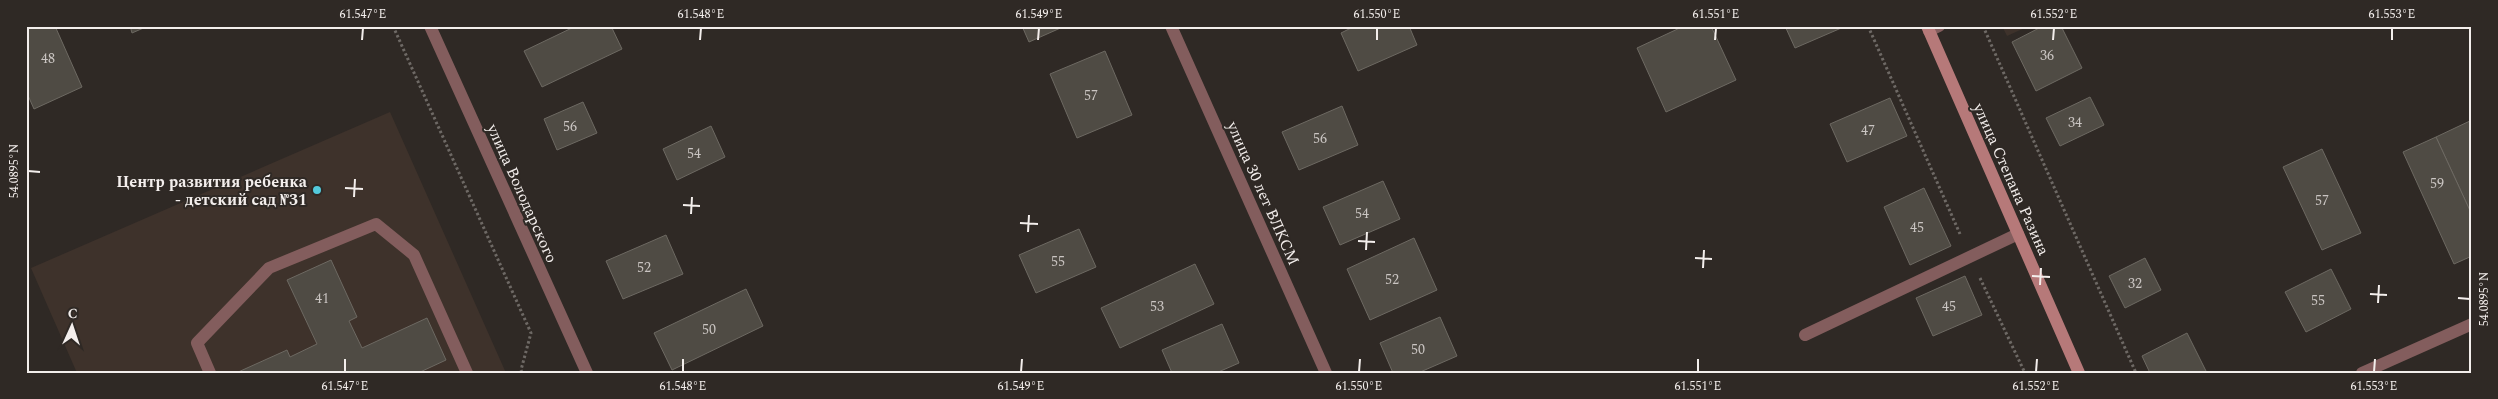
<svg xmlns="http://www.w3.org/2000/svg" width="2498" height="399" font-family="Spectral,serif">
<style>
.built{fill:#3e322b}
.building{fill:#4f4b44;stroke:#6d6962}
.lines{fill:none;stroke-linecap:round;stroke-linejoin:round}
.path{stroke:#6e6965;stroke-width:3;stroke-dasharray:2.5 2.5;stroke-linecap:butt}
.lane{stroke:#835d5d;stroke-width:12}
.street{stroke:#835d5d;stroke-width:12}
.secondary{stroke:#b67979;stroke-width:12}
.ticks{fill:none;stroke:#f3eeec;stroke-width:2}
.poi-dot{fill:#53cadc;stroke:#2f2925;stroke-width:2}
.labels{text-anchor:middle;stroke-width:4;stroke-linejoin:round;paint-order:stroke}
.number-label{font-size:14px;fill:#cac5c2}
.street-label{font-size:16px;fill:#f3eeec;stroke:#2f2925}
.poi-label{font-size:16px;font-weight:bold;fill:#f3eeec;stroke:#2f2925;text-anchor:end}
.neatline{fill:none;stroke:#f3eeec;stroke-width:2}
.ticks-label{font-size:12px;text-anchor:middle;fill:#f3eeec}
</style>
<rect width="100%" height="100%" fill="#2f2925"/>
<!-- built -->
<g class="built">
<polygon points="2002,26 2029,26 2007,36"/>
<polygon points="390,112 506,373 77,373 31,268"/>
</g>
<!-- building -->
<g class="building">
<polygon points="33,26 55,26 82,87 34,109 26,91 26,29"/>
<polygon points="130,26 148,26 132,33"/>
<polygon points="576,26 611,26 622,49 542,87 524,51"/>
<polygon points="1022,26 1065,26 1029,42"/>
<polygon points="1355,26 1409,26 1417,45 1358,71 1341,33"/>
<polygon points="1684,26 1711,26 1736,80 1666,112 1637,48"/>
<polygon points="1785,26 1846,26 1795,48"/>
<polygon points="2043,26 2061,26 2082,68 2036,91 2012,42"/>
<polygon points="1105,51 1132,115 1077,138 1050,74"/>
<polygon points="2090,97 2104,125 2060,146 2046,118"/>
<polygon points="1890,98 1907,136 1847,162 1830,124"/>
<polygon points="583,102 597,133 557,150 544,119"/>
<polygon points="1342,106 1358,145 1299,170 1282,132"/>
<polygon points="2472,120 2472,215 2436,137"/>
<polygon points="711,126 725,157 677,180 663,149"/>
<polygon points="2436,137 2472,215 2472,256 2454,264 2403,152"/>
<polygon points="2322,149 2361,233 2322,250 2283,167"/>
<polygon points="1383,181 1400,219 1340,245 1323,207"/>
<polygon points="1924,188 1951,246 1910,265 1884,207"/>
<polygon points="1079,229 1096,267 1036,293 1019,255"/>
<polygon points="666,235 683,274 623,299 606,261"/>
<polygon points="1414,238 1437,290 1370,320 1347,269"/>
<polygon points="2145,258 2161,290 2125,308 2109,276"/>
<polygon points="331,260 357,317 349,321 362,348 427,318 446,360 418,373 236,373 287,350 290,357 317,344 287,280"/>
<polygon points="1195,264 1214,304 1120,348 1101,308"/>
<polygon points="2331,269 2351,309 2306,332 2285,292"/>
<polygon points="1965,276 1982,315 1933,336 1916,298"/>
<polygon points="746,289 763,326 672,370 654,333"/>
<polygon points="1440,317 1457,356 1418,373 1393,373 1380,343"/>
<polygon points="1222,324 1239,363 1216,373 1172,373 1162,350"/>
<polygon points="2187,333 2207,373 2150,373 2142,356"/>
</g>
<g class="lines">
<!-- path -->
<g class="path">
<polyline points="393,26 531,333 521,370 522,373"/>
<polyline points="1868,26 1960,234"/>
<polyline points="1983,26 2136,373"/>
<polyline points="1980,278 2025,373"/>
</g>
<!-- lane -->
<g class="lane">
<polyline points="1929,31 1939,26"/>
<polyline points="1805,335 2018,234"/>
<polyline points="210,373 197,343 269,268 376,224 414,255 467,373"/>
</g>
<!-- street -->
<g class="street">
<polyline points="430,26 587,373"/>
<polyline points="1171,26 1326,373"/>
<polyline points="2362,373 2472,324"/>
</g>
<!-- secondary -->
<polyline class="secondary" points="1927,26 2079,373"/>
</g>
<!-- ticks -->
<path class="ticks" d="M362 40 363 28M700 40 701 28M1038 40 1039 28M1377 40V28M1715 40 1716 28M2053 40 2054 28M2392 40V28M28 171 40 172M345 188 363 189M354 197 355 179M683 205 700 206M691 214 692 197M1020 223 1038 224M1028 232 1029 215M1358 241 1375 242M1366 250 1367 232M1695 258 1712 259M1703 268 1704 250M2032 276 2050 277M2040 285 2041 268M2370 294 2387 295M2458 298 2470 299M2378 303 2379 285M345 372V359M683 372V359M1021 372 1022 359M1359 372 1360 359M1698 372V359M2036 372 2037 359M2374 372 2375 359"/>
<!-- markers -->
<circle class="poi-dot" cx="317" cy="190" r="5"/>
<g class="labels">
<!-- number labels -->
<g class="number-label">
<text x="2047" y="60">36</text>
<text x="48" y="63">48</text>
<text x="1091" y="100">57</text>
<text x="2075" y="127">34</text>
<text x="570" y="131">56</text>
<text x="1868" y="135">47</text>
<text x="1320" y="143">56</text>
<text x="694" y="158">54</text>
<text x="2437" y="188">59</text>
<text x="2322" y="205">57</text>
<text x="1362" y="218">54</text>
<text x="1917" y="232">45</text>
<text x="1058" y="266">55</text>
<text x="644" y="272">52</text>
<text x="1392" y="284">52</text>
<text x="2135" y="288">32</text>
<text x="322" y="303">41</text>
<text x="2318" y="305">55</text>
<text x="1157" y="311">53</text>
<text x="1949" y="311">45</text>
<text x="709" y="334">50</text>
<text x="1418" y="354">50</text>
</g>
<!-- street labels -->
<g class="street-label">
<text transform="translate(2012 179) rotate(66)" y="6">улица Степана Разина</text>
<text transform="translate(523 193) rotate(66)" y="6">улица Володарского</text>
<text transform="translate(1264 193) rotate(66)" y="6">улица 30 лет ВЛКСМ</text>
</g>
<!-- poi labels -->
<g class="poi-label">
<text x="307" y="187">Центр развития ребенка<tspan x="307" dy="18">- детский сад №31</tspan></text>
</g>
</g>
<!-- border -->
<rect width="2498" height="399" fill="none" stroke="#2f2925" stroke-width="55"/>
<!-- north arrow -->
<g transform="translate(72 326) rotate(3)" stroke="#2f2925" stroke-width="4" paint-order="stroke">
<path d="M0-4L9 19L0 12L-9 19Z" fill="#f3eeec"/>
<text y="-8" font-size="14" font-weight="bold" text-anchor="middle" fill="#f3eeec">С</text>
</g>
<rect x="28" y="28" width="2442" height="344" class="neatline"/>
<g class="ticks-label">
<text x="363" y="18">61.547°E</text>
<text x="701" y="18">61.548°E</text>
<text x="1039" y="18">61.549°E</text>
<text x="1377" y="18">61.550°E</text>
<text x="1716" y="18">61.551°E</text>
<text x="2054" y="18">61.552°E</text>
<text x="2392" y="18">61.553°E</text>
<text transform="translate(14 171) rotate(-90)" y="4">54.0895°N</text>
<text transform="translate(2484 299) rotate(-90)" y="4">54.0895°N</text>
<text x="345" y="390">61.547°E</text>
<text x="683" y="390">61.548°E</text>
<text x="1021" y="390">61.549°E</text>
<text x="1359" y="390">61.550°E</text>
<text x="1698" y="390">61.551°E</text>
<text x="2036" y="390">61.552°E</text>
<text x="2374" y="390">61.553°E</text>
</g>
</svg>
